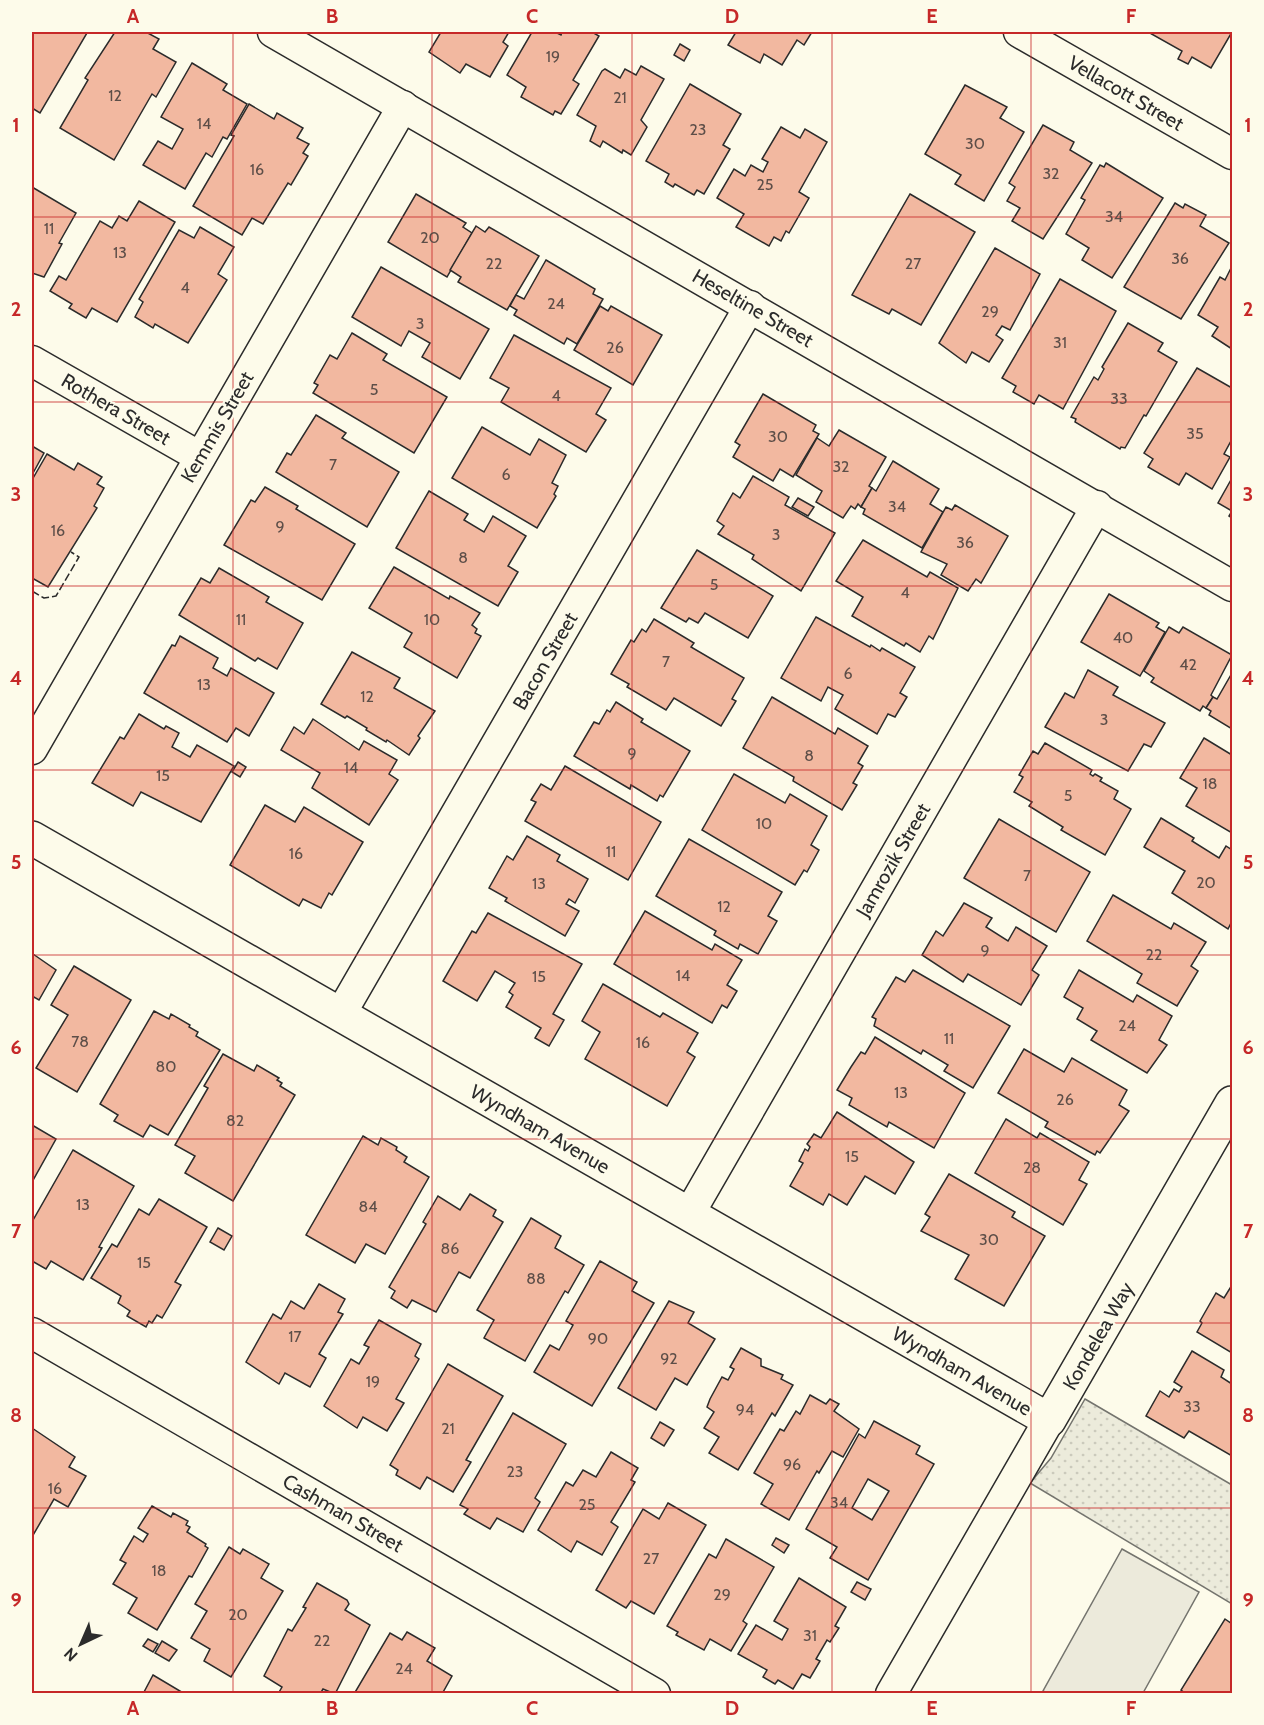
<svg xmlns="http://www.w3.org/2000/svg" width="1264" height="1725" font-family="Cabin,sans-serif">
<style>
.park{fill:url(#park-dots);stroke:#74746e;stroke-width:1.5}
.parking{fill:#eceadb;stroke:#74746e;stroke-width:1.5}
.building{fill:#f2b8a0;stroke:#2b2b2b;stroke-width:1.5;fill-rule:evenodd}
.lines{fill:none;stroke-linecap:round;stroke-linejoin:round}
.street-casing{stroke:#2b2b2b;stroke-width:33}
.secondary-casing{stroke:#2b2b2b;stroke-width:36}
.street{stroke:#fdfbea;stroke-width:30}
.secondary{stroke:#fdfbea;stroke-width:33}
.fence{stroke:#2b2b2b;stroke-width:1.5;stroke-dasharray:8 3;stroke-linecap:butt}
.grid{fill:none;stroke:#c62828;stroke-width:1.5;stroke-opacity:0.55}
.labels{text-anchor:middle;stroke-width:4.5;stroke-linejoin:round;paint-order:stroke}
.number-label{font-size:16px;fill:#5d4e48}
.street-label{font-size:20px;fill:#2b2b2b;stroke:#fdfbea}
.neatline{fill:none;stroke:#c62828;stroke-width:2}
.grid-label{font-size:20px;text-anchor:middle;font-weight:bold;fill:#c62828}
</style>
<defs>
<pattern id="park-dots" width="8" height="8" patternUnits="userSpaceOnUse" patternTransform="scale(1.5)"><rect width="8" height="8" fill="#ecebdb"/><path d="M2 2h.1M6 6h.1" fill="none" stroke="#cbcabc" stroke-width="1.8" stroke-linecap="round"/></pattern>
</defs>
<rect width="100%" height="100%" fill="#fdfbea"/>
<!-- park -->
<polygon class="park" points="1085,1399 1232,1485 1232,1604 1030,1483 1051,1458"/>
<!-- parking -->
<polygon class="parking" points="1122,1549 1199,1592 1143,1693 1047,1693 1043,1691"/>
<!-- building -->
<g class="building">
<polygon points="32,32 87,33 40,113 32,108"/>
<polygon points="115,32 146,32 159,39 153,49 176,62 156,97 152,94 114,160 60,128 88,80 85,78"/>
<polygon points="441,32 509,32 503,42 508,46 490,77 466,64 460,73 429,52"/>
<polygon points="532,32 555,32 561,35 562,32 592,32 599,36 573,80 579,84 561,114 555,111 553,115 521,97 526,87 507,75"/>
<polygon points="736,32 812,32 804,45 797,40 782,65 764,54 760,63 728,45"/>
<polygon points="1148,32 1232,32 1211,68 1192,57 1188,64 1178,59 1182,51"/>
<polygon points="680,44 690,50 684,61 674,55"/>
<polygon points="192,63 227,84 223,90 247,104 227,139 223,137 212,157 206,153 185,189 143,165 158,141 172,149 183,129 161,117"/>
<polygon points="641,66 664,79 641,120 647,127 631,155 623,150 622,153 603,141 600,147 590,141 596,126 577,115 602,71 605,69 620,78 625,69 636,75"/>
<polygon points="690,84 741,114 723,145 730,149 704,194 697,190 694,195 675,184 673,187 665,182 669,174 646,161"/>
<polygon points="965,85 1007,107 1000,118 1024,132 984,201 955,184 961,175 925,154"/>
<polygon points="249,104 274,119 277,113 303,128 297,138 309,144 303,153 308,156 291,185 288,183 263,224 252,218 242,235 193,206 234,136 231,135"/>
<polygon points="1043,125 1074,142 1070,150 1092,163 1043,239 1012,221 1020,208 1007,201 1015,187 1009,183"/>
<polygon points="781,127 800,138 805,129 827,142 799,192 809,198 789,233 786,231 781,241 774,237 769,246 736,227 744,214 717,198 734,169 745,176 751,165 763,172 768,162 762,159"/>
<polygon points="1106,163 1163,198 1112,278 1082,260 1089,248 1066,234 1085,200 1081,198 1100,165 1104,167"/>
<polygon points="32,187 76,213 59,243 62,244 44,277 32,273"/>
<polygon points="416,194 466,223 463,227 472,233 447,277 388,242"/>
<polygon points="910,194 975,232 921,325 892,309 889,314 852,295"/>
<polygon points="139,201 175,222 117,322 92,308 86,318 69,308 72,304 50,291 59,276 66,280 100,221 112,228 119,216 127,221"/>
<polygon points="1175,203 1183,208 1185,204 1206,215 1200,226 1229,243 1181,319 1124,287"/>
<polygon points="476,226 485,232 489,227 539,256 507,310 458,282 461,277 450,270"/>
<polygon points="200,227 234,247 218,274 227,280 188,343 155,324 153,328 135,317 143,302 139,299 179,230 194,238"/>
<polygon points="995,248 1040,274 1010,330 1002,326 996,335 1003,340 989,362 972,352 966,363 939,343"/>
<polygon points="546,260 595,289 593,294 603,299 577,344 567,338 564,344 514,315 517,310 510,306 516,295 524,299"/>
<polygon points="1232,266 1232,349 1212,336 1218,327 1198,315 1220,277 1225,280"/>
<polygon points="381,267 489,329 460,379 422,357 430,343 409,331 401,346 352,317"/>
<polygon points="1060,279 1116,311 1063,409 1039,395 1034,404 1013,392 1016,386 1002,378"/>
<polygon points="600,306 608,311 611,306 662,335 633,385 574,350"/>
<polygon points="1128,323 1163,343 1158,351 1177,362 1146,416 1144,415 1125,448 1121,447 1120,449 1075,422 1076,419 1071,417 1094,377 1098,380 1104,369 1102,367"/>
<polygon points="352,333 387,354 383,360 447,397 414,453 313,393 318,385 314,383 330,355 337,359"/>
<polygon points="514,335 611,388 596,414 606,420 586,452 501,402 509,388 490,378"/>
<polygon points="1197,368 1232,388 1232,439 1224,454 1230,457 1212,489 1186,473 1179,485 1148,467 1153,459 1144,453"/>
<polygon points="763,394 816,425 813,431 819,434 793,477 780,469 773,481 733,457 740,445 735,442"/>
<polygon points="316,415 346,433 342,438 399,472 367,527 276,472 287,453 291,455"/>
<polygon points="482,427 530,455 539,439 566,455 552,483 558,486 554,494 556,496 537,528 452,478"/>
<polygon points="839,430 886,457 869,486 872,488 861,507 858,504 855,509 851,506 843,518 816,502 822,491 796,475 817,438 829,446"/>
<polygon points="32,446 44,453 32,475"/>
<polygon points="47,454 74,470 78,463 102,477 97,484 104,488 94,506 97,508 48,587 32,578 32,480"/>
<polygon points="893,461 939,489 930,504 943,512 922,548 863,514 865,509 861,507 872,488 876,491"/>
<polygon points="753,476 789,497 785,505 835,533 801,591 752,559 754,555 718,534 724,526 717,521 733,493 740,498"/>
<polygon points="1232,478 1232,518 1229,516 1232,511 1218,503"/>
<polygon points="265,487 298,506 296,509 355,544 322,600 224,545 251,500 255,502"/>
<polygon points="429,491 468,514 464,520 484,532 493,516 526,536 508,566 518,572 498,606 396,548"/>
<polygon points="798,498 814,507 808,516 792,507"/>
<polygon points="955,505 1008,536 981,583 976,579 968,591 941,575 947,564 921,552 946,507 952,510"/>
<polygon points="863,540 927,577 930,572 958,588 933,639 929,636 920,652 906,643 904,646 852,616 863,597 836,581"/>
<polygon points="697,550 773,596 748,638 705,613 698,623 689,618 686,622 661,608"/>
<polygon points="394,567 449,599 450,596 480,613 472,625 477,629 475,633 481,636 457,678 404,647 412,633 369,608"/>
<polygon points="219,568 269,597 266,602 303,623 277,669 258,658 255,661 179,615 201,578 210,583"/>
<polygon points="1109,594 1159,623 1156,627 1165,632 1140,676 1081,642"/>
<polygon points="816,617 870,647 871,645 880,651 882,648 915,667 900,693 907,697 895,717 888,714 877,734 835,709 843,695 828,687 821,701 781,678"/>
<polygon points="654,619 694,643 691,647 744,678 732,699 736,701 721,726 674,698 666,710 627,687 629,684 611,674 631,640 634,642 642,629 646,632"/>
<polygon points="1169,627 1179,633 1183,627 1232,655 1211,695 1213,697 1206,708 1203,706 1200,711 1151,682 1154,678 1144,671"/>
<polygon points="180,636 218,658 213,668 227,676 231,668 274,693 249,736 236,728 227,742 144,693 172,645 175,646"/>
<polygon points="352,652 400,678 394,688 435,711 418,736 420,738 409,755 387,740 386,742 366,730 367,728 347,716 345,718 321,704"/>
<polygon points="1088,670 1118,687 1113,695 1165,723 1151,747 1144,744 1128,771 1045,727 1065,693 1074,698"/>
<polygon points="1232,673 1232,729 1209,715 1211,711 1206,708 1213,697 1217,699"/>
<polygon points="772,697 835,734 838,728 868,746 858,763 863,766 853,783 857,785 842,810 793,781 794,777 743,748"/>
<polygon points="616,702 643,719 641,722 690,751 663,797 660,795 657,801 631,785 630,789 574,756 594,722 599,724 607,710 610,712"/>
<polygon points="139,714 164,729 166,726 179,733 172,747 190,757 197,745 234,766 201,822 141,792 133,806 92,783 120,737 124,739"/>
<polygon points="313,719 359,750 364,741 397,760 389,774 398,780 369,825 312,788 320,773 281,750 294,727 304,734"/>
<polygon points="1204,738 1232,755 1232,833 1186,806 1197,788 1180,778"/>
<polygon points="1045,743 1092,770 1090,774 1093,776 1095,774 1102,778 1100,781 1118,791 1114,799 1131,809 1105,855 1061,830 1063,827 1029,806 1032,802 1014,792 1023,777 1019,775 1033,751 1038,754"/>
<polygon points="238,762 246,767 240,777 232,772"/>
<polygon points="565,766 661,822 628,880 525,821 536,802 531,800 541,784 551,790"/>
<polygon points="734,774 785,803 790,794 827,816 811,845 819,850 807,872 804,870 795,885 702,830"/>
<polygon points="265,805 295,822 304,807 363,842 332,895 329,893 321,908 303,899 299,906 230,865"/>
<polygon points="1161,818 1194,838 1192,841 1219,858 1226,846 1232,850 1232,921 1228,929 1172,893 1185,871 1144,847"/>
<polygon points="999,819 1090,872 1056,932 964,878"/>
<polygon points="527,836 560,855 557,861 588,879 575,903 569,899 566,904 579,911 565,936 505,901 507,898 489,888 507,856 513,860"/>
<polygon points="689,839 782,892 768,916 777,921 758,954 740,944 738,949 714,935 716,931 656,896"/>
<polygon points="1113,895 1171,929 1174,923 1206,942 1191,966 1198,971 1177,1006 1137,983 1142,974 1087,941"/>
<polygon points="964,903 992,918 986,927 1008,941 1016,927 1047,946 1032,970 1039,975 1021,1005 968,974 963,982 922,955 936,931 943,936"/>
<polygon points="645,911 712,950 715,944 742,960 727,985 737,991 727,1008 722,1005 712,1023 614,964"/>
<polygon points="488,913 582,964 553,1014 564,1020 549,1046 535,1038 541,1028 506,1007 513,995 509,992 515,983 495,971 477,1001 443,981 472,931 476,933"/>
<polygon points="33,954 56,970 39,1000 34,997 32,1001"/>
<polygon points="74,966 131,1000 77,1092 36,1068 68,1015 51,1005"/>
<polygon points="913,970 1010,1026 973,1088 944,1071 948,1065 923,1050 921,1054 874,1026 876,1019 872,1017 896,977 905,982"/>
<polygon points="1079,970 1133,1002 1137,995 1172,1016 1159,1040 1167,1045 1147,1073 1091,1040 1097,1031 1077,1019 1083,1008 1064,997"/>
<polygon points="603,984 660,1017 663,1013 698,1033 687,1052 695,1057 667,1106 585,1059 600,1032 582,1021"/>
<polygon points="154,1011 169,1019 171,1014 190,1025 189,1027 198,1032 196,1036 220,1050 168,1135 150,1125 143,1137 114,1121 118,1115 100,1104"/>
<polygon points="875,1037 965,1093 934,1148 889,1122 887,1127 849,1105 852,1098 837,1090 851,1067 861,1052 865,1054"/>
<polygon points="1024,1049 1064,1072 1072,1058 1127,1090 1119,1105 1129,1111 1100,1153 1097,1151 1095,1155 1045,1127 1048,1122 998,1093"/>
<polygon points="223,1054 254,1071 257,1065 279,1078 277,1080 282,1083 280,1086 295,1095 233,1201 185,1173 195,1156 175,1145 208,1088 204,1086"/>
<polygon points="837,1112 914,1162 895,1194 865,1176 847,1205 829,1194 823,1205 790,1186 803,1163 799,1161 805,1149 808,1151 810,1147 807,1144 814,1134 821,1138"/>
<polygon points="1006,1119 1037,1138 1040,1133 1089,1162 1079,1180 1087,1184 1063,1225 975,1173"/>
<polygon points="32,1125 56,1139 32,1182"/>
<polygon points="363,1136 378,1145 381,1138 397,1147 396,1150 407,1157 404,1162 429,1177 385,1254 366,1244 355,1263 306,1235"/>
<polygon points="73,1150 134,1186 99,1247 102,1248 83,1280 51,1261 46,1269 32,1261 32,1222"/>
<polygon points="949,1174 1015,1212 1012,1217 1045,1236 1004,1306 955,1279 969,1255 921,1231 930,1217 925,1214"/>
<polygon points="470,1194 496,1210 493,1216 503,1222 470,1278 459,1272 436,1312 412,1300 407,1308 391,1298 395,1291 389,1287 426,1224 423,1222 438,1196 460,1210"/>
<polygon points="159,1199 207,1227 175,1282 181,1285 162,1318 157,1315 152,1323 149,1321 146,1327 127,1316 130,1311 118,1303 121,1296 91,1278 112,1244 117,1247 139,1209 149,1215"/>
<polygon points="531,1218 561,1236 555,1248 584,1265 568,1293 565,1291 525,1361 484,1338 494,1320 477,1310"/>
<polygon points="218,1228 232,1236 224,1250 210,1242"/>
<polygon points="600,1261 637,1282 632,1291 654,1303 592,1406 534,1372 550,1345 559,1350 573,1325 566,1321"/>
<polygon points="319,1284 345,1299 338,1312 343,1314 319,1354 326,1358 310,1387 285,1373 279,1384 246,1362 273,1314 281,1319 291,1301 304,1309"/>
<polygon points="1232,1285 1232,1353 1197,1332 1202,1323 1200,1321 1216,1293 1224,1298"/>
<polygon points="669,1301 694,1312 688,1323 715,1339 687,1385 675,1378 656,1410 618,1388"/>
<polygon points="379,1320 421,1344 415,1356 419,1359 396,1399 404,1403 387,1431 363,1417 357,1428 324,1406 351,1359 359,1364 369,1347 364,1345"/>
<polygon points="741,1348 761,1359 761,1366 783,1375 781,1379 793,1385 775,1416 772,1413 738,1470 709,1453 719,1437 704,1428 714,1412 707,1407 710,1399 722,1377 728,1380 734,1369 730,1367"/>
<polygon points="1192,1351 1224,1370 1221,1377 1232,1384 1232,1456 1189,1431 1184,1438 1146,1416 1160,1391 1169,1397 1174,1389 1179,1392 1182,1387 1174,1382"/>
<polygon points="448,1364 503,1396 466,1460 471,1462 453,1492 427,1477 420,1489 396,1475 398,1470 390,1465"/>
<polygon points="810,1395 826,1404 830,1399 839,1404 834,1411 859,1429 843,1457 832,1451 819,1473 817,1471 789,1520 761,1504 773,1484 754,1473 780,1429 784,1431 796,1411 800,1414"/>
<polygon points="513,1413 566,1444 535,1498 540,1502 523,1532 497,1518 490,1529 464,1514 468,1509 460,1505"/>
<path d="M874 1421 920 1446 916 1454 934 1464 868 1580 830 1558 837 1547 806 1529 859 1434 865 1438ZM868 1479 889 1491 872 1520 852 1508Z"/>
<polygon points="660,1422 674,1430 664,1446 651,1438"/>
<polygon points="32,1428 75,1457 69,1467 86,1476 68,1507 54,1499 32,1537"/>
<polygon points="611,1452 638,1468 631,1480 635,1482 611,1522 618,1527 602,1555 577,1541 571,1552 538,1530 566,1482 573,1486 583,1470 596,1477"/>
<polygon points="668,1503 706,1525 654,1614 631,1601 626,1608 596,1590 643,1509 659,1519"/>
<polygon points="152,1506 171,1517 173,1513 188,1521 186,1525 190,1527 187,1532 206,1544 205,1546 208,1548 192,1577 189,1576 157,1630 128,1613 137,1598 113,1584 126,1563 120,1560 134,1536 143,1542 148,1534 138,1528"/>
<polygon points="776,1538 789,1545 784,1553 772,1545"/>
<polygon points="726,1539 774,1567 743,1621 747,1624 731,1651 710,1639 704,1650 676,1635 678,1632 667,1626 709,1554 716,1558"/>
<polygon points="229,1547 240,1554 243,1549 269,1564 261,1578 283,1591 231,1677 204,1661 210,1649 191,1638 207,1611 195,1604"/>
<polygon points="799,1578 846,1607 835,1626 839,1628 830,1642 827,1640 816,1659 820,1661 810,1678 802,1674 793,1689 778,1680 775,1684 763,1677 767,1670 738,1654 756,1625 782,1640 788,1629 774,1621"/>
<polygon points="857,1582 871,1589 865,1600 851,1592"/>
<polygon points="317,1583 347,1600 349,1604 345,1610 370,1625 335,1694 323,1689 320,1694 278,1694 282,1687 264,1676 288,1629 292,1631 306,1608 303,1607"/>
<polygon points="1225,1619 1232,1624 1232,1694 1186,1694 1181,1690"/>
<polygon points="407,1632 435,1648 427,1661 452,1676 442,1694 354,1694 390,1633 402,1640"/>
<polygon points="148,1639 158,1644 153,1652 143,1646"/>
<polygon points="162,1641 177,1650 169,1661 155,1653"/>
<polygon points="153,1675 185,1694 143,1694"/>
</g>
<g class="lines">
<!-- street casing -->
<g class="street-casing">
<g id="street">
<polyline points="273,32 1232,586"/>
<polyline points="1019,32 1232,154"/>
<polyline points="32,361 200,457"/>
<polyline points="32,749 403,106"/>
<polyline points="340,1015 750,306"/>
<polyline points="689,1214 1097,506"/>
<polyline points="32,1333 655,1694"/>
<polyline points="891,1694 1049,1420"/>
</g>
</g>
<!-- secondary casing -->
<g class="secondary-casing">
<polyline id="secondary" points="32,838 1049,1420 1232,1103"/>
</g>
<!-- street -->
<use href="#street" class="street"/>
<!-- secondary -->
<use href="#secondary" class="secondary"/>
<!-- fence -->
<polyline class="fence" points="32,591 44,598 56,596 79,557 71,552"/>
</g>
<!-- grid -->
<path class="grid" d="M233 32V1694M432 32V1694M632 32V1694M832 32V1694M1031 32V1694M32 217H1232M32 402H1232M32 586H1232M32 770H1232M32 955H1232M32 1139H1232M32 1323H1232M32 1508H1232"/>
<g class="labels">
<!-- number labels -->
<g class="number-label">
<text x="553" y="62">19</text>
<text x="115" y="101">12</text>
<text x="620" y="103">21</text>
<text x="204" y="129">14</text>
<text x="698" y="135">23</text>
<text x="975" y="149">30</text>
<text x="257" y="175">16</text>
<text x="1051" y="179">32</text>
<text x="765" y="190">25</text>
<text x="1114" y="222">34</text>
<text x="49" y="234">11</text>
<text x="430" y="243">20</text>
<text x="120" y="258">13</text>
<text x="1180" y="264">36</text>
<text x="494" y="269">22</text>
<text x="913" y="269">27</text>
<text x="185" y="293">4</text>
<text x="556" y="309">24</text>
<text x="990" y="317">29</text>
<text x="420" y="329">3</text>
<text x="1060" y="348">31</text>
<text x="615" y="353">26</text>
<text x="374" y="395">5</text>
<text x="556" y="401">4</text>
<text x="1119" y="404">33</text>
<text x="1195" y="439">35</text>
<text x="778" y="442">30</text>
<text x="333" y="470">7</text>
<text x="841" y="472">32</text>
<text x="506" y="480">6</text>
<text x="897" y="512">34</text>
<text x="280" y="532">9</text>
<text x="58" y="536">16</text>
<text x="776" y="540">3</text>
<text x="965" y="548">36</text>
<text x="463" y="563">8</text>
<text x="714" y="590">5</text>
<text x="905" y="598">4</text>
<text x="241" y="625">11</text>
<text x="432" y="625">10</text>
<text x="1123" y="643">40</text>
<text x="666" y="667">7</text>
<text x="1188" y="670">42</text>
<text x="848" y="679">6</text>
<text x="204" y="690">13</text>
<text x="367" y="702">12</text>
<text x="1104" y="725">3</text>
<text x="632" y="759">9</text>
<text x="809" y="761">8</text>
<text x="351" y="773">14</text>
<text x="163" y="781">15</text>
<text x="1210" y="789">18</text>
<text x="1068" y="801">5</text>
<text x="764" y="829">10</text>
<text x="611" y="857">11</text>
<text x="296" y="859">16</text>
<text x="1027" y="881">7</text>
<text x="1206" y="888">20</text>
<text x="539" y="889">13</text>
<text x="724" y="912">12</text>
<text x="985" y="956">9</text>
<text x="1154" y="960">22</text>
<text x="683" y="981">14</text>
<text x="539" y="982">15</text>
<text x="1127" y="1031">24</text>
<text x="949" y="1044">11</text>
<text x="80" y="1047">78</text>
<text x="643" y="1048">16</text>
<text x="166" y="1072">80</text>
<text x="901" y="1098">13</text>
<text x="1065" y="1105">26</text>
<text x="235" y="1126">82</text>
<text x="852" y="1162">15</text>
<text x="1032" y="1173">28</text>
<text x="83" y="1210">13</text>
<text x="368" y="1212">84</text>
<text x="989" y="1245">30</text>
<text x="450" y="1254">86</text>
<text x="144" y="1268">15</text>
<text x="536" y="1284">88</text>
<text x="295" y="1342">17</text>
<text x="598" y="1344">90</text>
<text x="669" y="1364">92</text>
<text x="373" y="1387">19</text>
<text x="1192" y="1412">33</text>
<text x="745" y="1415">94</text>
<text x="448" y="1434">21</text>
<text x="792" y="1470">96</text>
<text x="515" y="1477">23</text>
<text x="55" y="1494">16</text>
<text x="839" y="1508">34</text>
<text x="587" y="1510">25</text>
<text x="651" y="1564">27</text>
<text x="159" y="1576">18</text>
<text x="722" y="1600">29</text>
<text x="238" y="1620">20</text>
<text x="810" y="1641">31</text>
<text x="322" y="1646">22</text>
<text x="404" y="1674">24</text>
</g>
<!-- street labels -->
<g class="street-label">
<text transform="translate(1126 93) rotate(30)" y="7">Vellacott Street</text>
<text transform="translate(753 308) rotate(30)" y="7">Heseltine Street</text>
<text transform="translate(116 409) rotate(30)" y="7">Rothera Street</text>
<text transform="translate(217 427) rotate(-60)" y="7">Kemmis Street</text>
<text transform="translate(545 661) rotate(-60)" y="7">Bacon Street</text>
<text transform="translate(893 860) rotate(-60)" y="7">Jamrozik Street</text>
<text transform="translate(540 1129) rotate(30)" y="7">Wyndham Avenue</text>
<text transform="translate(1098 1336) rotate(-60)" y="7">Kondelea Way</text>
<text transform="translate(962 1371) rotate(30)" y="7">Wyndham Avenue</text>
<text transform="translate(343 1513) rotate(30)" y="7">Cashman Street</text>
</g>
</g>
<!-- border -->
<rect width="1264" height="1725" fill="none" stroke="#fdfbea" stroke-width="66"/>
<!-- north arrow -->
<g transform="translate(81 1644) rotate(224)" stroke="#fdfbea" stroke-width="4.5" paint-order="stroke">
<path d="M0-4.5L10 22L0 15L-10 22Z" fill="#2b2b2b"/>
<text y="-9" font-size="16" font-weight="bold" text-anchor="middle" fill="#2b2b2b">N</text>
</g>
<rect x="33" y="33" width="1198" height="1659" class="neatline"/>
<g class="grid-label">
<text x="133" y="23">A</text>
<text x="332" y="23">B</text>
<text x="532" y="23">C</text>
<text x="732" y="23">D</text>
<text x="932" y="23">E</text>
<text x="1131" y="23">F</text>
<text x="16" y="132">1</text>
<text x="1248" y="132">1</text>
<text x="16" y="316">2</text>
<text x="1248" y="316">2</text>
<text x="16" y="501">3</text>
<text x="1248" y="501">3</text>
<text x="16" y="685">4</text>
<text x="1248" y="685">4</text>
<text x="16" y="869">5</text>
<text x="1248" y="869">5</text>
<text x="16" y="1054">6</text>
<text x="1248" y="1054">6</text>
<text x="16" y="1238">7</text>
<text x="1248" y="1238">7</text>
<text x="16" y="1422">8</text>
<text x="1248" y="1422">8</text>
<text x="16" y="1607">9</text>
<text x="1248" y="1607">9</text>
<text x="133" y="1715">A</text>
<text x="332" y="1715">B</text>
<text x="532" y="1715">C</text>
<text x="732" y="1715">D</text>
<text x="932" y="1715">E</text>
<text x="1131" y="1715">F</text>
</g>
</svg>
